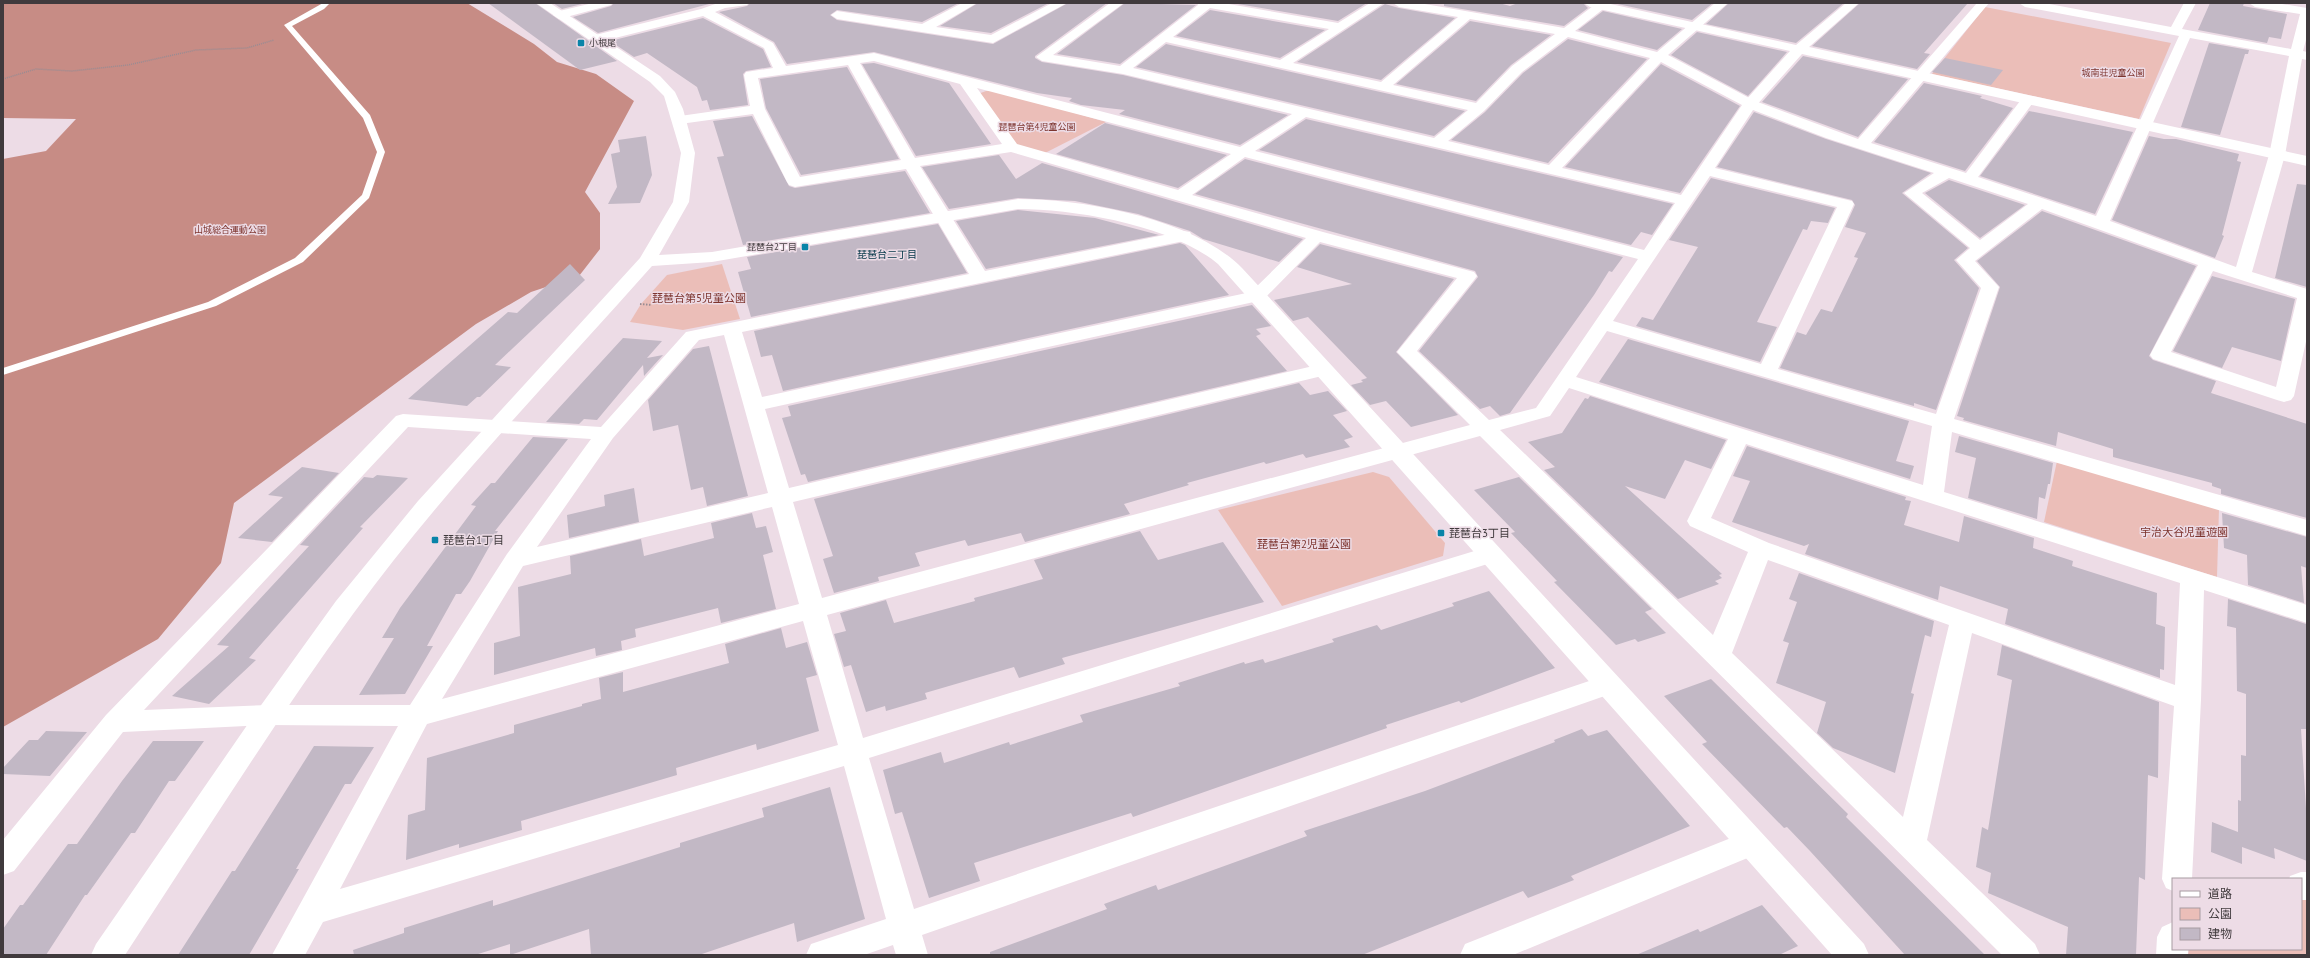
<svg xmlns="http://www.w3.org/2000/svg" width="2310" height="958" font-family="'PT Sans','Noto Sans JP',sans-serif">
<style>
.green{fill:#ebbeb8}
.forest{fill:#c78c85}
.building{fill:#c2b8c5}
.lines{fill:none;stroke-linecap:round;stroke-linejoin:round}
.path-far1{stroke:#988c93;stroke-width:1.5;stroke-dasharray:1 1;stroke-linecap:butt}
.path{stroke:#988c93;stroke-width:2;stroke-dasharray:1.5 1.5;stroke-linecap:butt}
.lane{fill:#fff;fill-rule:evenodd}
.street{fill:#fff;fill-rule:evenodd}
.secondary{fill:#fff;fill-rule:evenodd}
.poi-dot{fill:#0984a8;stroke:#eddce6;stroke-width:1.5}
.labels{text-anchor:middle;stroke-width:3;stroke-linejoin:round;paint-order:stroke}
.far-poi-label{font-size:9px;fill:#403a3d;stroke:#eddce6;text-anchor:start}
.far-park-label{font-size:9px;fill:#7d342e;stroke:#eddce6}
.far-neighbourhood-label{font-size:10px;fill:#003446;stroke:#eddce6}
.park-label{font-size:11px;fill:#7d342e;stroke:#eddce6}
.poi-label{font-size:11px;fill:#403a3d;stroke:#eddce6;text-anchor:start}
</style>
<rect width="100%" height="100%" fill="#eddce6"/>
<!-- green -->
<g class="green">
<polygon points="1985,7 2171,43 2139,119 1932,74"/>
<polygon points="986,91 1000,91 1106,122 1043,154 1017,146 978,94"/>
<polygon points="722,264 740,319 683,330 630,322 641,304 667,275"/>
<polygon points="2057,461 2219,508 2217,577 2044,522"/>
<polygon points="1373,472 1389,477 1445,543 1443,556 1282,606 1218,510"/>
<polygon points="2301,897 2307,897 2307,955 2188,955 2189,949 2301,949"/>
</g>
<!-- forest -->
<polygon class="forest" points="3,3 467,3 534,44 557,62 596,74 634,101 585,192 600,213 600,249 579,276 531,292 476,324 234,503 221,563 158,639 3,727 3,159 46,151 76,119 3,118"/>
<!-- building -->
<g class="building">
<polygon points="488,3 535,3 617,61 580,70"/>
<polygon points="553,3 586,3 562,9"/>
<polygon points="614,3 713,3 598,33 573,17 611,6"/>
<polygon points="750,3 959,3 922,22 837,10 830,15 837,20 993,44 1068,3 1107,3 1035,56 1035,58 1042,62 1123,75 1288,115 1240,145 1119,114 1125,110 1081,105 1069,101 1072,98 1037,93 874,52 787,64 774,42 719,12 747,6"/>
<polygon points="978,3 1049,3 991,33 940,26"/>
<polygon points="1125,3 1196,5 1120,64 1057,54"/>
<polygon points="1232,3 1367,3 1338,21"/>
<polygon points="1444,3 1499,3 1510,6 1518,3 1583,3 1588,8 1564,26 1444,6"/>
<polygon points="1613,3 1713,3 1692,20"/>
<polygon points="1729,3 1844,3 1796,43 1706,24"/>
<polygon points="1860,3 1968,3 1924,53 1930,54 1917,69 1812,46"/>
<polygon points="2210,3 2244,3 2243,6 2287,14 2281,39 2269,37 2267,43 2198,30"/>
<polygon points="1385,4 1399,8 1455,18 1381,80 1297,62"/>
<polygon points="1210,10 1325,30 1280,58 1176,36"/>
<polygon points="1603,11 1682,29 1657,50 1578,30"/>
<polygon points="703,18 763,49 771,67 746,71 743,74 748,105 710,110 707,100 702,101 697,87 647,53 634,57 610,41"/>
<polygon points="1470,21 1551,35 1511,65 1476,101 1396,84"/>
<polygon points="1697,32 1787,52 1748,96 1671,55"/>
<polygon points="1568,39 1647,59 1548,163 1451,140 1485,112 1523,73"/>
<polygon points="2209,43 2249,50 2248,54 2245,54 2220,135 2181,127"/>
<polygon points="1166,44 1465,111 1434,136 1136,67"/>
<polygon points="1803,56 1908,79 1858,137 1762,102"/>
<polygon points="1945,58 2003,70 1991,85 1932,72"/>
<polygon points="874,63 949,83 991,144 916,156 862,64"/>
<polygon points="1661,64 1740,106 1680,193 1565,167"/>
<polygon points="847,67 899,159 801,175 766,108 760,79"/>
<polygon points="1924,83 1982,96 1980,98 2013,108 1965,171 1874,142"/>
<polygon points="2029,111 2133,132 2095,214 1980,176"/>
<polygon points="1754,112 1826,139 1931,173 1902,193 1968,248 1954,260 1979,288 1936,410 1914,403 1914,406 1780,368 1797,332 1806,335 1821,309 1832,312 1858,258 1854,257 1866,233 1845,227 1855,205 1852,200 1717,167"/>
<polygon points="752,116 789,186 795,188 905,171 930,213 743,245 717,157 724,156 713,121"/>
<polygon points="1306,119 1673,204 1652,235 1641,232 1631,245 1259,150"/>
<polygon points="1105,123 1227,155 1178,188 1056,154"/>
<polygon points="646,136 652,175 640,203 608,204 617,187 611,154 620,152 618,140"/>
<polygon points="2149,136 2164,139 2176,139 2239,154 2237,161 2241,162 2222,235 2224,236 2215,258 2112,220"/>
<polygon points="999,155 1016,179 1042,163 1303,239 1279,262 1203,239 1190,231 1138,214 1075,201 1018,198 949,209 922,167"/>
<polygon points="1245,159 1623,257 1612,272 1609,271 1594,295 1510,413 1500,416 1490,406 1480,409 1419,351 1478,277 1475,271 1195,194"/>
<polygon points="1711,178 1835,208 1828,223 1811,221 1807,230 1803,229 1757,322 1777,327 1760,362 1636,326 1642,317 1653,320 1698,247 1669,240"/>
<polygon points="1949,180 2025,205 1980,238 1925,193"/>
<polygon points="2297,184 2307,185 2307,287 2275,278"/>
<polygon points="1018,210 1095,218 1159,235 986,269 956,221"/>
<polygon points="2042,211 2196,266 2149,356 2153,360 2216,381 2211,393 2307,424 2307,518 2221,494 2221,489 2212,486 2212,483 2113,457 2113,449 2058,432 2056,446 1963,420 1964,418 1957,416 2000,287 1977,261"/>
<polygon points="938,224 967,273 751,317 738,272 751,269 747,257"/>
<polygon points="1180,243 1185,245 1229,295 783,391 772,355 761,357 754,331"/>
<polygon points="1320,244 1454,279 1396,352 1458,415 1411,427 1386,401 1370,405 1351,385 1363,382 1361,380 1367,378 1308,317 1293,321 1274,300 1352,284 1297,267"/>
<polygon points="570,264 585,280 495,365 511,367 480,397 477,397 467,406 408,399 508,312 517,313"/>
<polygon points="2212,276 2295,299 2281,361 2232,347 2222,368 2173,351"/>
<polygon points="1252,305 1271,326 1256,329 1261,334 1256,336 1287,371 808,482 805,474 801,475 782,418 791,416 788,406"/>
<polygon points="623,338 662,341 647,358 663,355 644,376 643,365 597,420 584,419 579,424 546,422"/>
<polygon points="1628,339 1909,421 1896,461 1914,466 1910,479 1599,382"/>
<polygon points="709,346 748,496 707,506 703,487 691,490 678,425 653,431 648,400 693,349"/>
<polygon points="1299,383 1310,395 1328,391 1347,411 1333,415 1353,437 1344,440 1350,447 1306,458 1303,454 1266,464 1264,462 1187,483 1189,485 1124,504 1130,514 1025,542 1021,533 968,546 965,540 915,553 920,566 878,577 879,581 834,593 823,559 833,556 814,499"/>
<polygon points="1590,396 1726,440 1711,469 1685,460 1665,499 1625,486 1722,574 1719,575 1722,578 1715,581 1719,584 1678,599 1544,470 1555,467 1528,442 1562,433 1585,398 1588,399"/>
<polygon points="1959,436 2053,463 2050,484 2048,484 2045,499 2039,497 2037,519 1968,498 1976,458 1955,452"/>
<polygon points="533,437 568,439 495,531 498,531 470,581 461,594 456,594 427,646 433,646 405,694 359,695 394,638 382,638 400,608 476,506 471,505 491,483 495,483"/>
<polygon points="1747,446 1906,497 1905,500 1911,501 1904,525 1959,542 1964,516 2034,538 2033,548 2073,561 2072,566 2157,593 2156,624 2165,627 2164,670 2160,669 2160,678 2005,624 2008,609 1940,586 1938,600 1805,554 1809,544 1804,546 1732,522 1750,481 1733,476"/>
<polygon points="302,467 339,473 272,542 238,538 283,497 268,495"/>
<polygon points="377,475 408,478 360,527 363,528 249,658 256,660 209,704 172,696 229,646 217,645 309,546 300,545 364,477 373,478"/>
<polygon points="1519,477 1652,609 1645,612 1666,633 1638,642 1635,639 1616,645 1554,582 1557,581 1511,533 1515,532 1474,490"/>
<polygon points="634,488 639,522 569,538 567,515 605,506 604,495"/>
<polygon points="752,513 756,528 766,526 773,552 763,555 776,609 721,623 718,608 635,629 636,637 621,641 622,650 596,656 595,648 494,675 494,643 520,636 518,587 571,574 570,556 641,539 644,556 714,538 711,523"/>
<polygon points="2222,513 2307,537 2307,568 2301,566 2304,603 2248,585 2247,555 2224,548"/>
<polygon points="1140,531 1158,560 1223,542 1264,602 1062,658 1065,664 1019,678 1014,667 925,693 927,699 886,711 885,706 866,712 851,665 844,667 834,634 846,631 840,613 886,600 894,623 975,601 974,598 1043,579 1034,560"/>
<polygon points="1799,573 1934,621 1931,637 1925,635 1911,693 1914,694 1895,773 1833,748 1817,733 1826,702 1776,683 1789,643 1783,641 1797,602 1789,599"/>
<polygon points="1489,591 1555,668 1461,703 1459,701 1386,725 1387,728 1133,817 1131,813 974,863 980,881 929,898 902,812 895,814 883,770 941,752 944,763 1009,742 1010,745 1083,722 1080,715 1180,686 1178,683 1244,662 1245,664 1263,659 1265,663 1334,642 1332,639 1377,625 1381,630 1454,606 1452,603"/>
<polygon points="2228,599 2306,624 2307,729 2301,729 2307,824 2307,861 2274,848 2275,859 2242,847 2242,864 2211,852 2212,822 2238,832 2238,800 2241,801 2241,755 2246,756 2246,694 2237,691 2236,628 2227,626"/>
<polygon points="781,628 786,648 807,642 817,675 806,678 819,731 757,750 756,744 676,768 677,775 521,821 522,830 459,848 459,844 406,860 408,815 425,810 427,758 514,733 514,725 582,706 582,704 601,699 599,678 623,672 623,692 729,663 725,644"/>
<polygon points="2002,645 2159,702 2158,778 2148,775 2145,880 2139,877 2136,955 2066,955 2068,927 1988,893 1991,873 1976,867 1982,827 1988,830 2012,680 1997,675"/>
<polygon points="1711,679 1848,814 1846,817 1985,955 1905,955 1810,851 1787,827 1784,828 1702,744 1707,742 1664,696"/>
<polygon points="1582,729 1588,736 1607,730 1690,826 1571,876 1574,880 1528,898 1523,891 1362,955 990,955 990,952 1107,909 1104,904 1156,885 1158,890 1307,836 1304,831 1425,791 1555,742 1554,740"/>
<polygon points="46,731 87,732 50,776 3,774 3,768 29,740 38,740"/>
<polygon points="153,741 204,741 175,781 169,781 135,833 131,833 87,895 85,895 46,955 3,955 3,929 20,905 23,905 68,844 77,844 122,781"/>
<polygon points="314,746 374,747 351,784 345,784 296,869 299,869 249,955 178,955 232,871 235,871"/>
<polygon points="830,787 865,919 797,942 794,923 699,955 591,955 589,929 510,955 510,944 475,955 354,955 353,950 404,933 404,928 493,900 493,906 680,847 680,843 764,817 762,808"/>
<polygon points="1762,905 1798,946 1779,955 1636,955 1698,929 1700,932"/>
</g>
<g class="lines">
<!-- path-far1 -->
<g class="path-far1">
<polyline points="3,39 3,42"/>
<polyline points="3,79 36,69 72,71 128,65 196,50 247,48 274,40"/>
</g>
<!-- path -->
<polyline class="path" points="640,304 652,305"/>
<!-- lane -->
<polygon class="lane" points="323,3 330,3 324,9 292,26 370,115 385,152 369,198 303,262 216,306 3,375 3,368 208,302 295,258 362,195 377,152 363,118 284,25"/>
<!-- street -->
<g class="street">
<polygon points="593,3 613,3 611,5 559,19 553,15 555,12"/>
<path d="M718 3H749L747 5 725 8 715 12 773 43 786 66 874 53 1240 147 1292 114 1123 74 1042 61 1036 57 1110 3H1124L1053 55 1120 66 1198 5 1197 3H1223L1338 23 1370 3H1384L1293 63 1381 82 1458 17 1399 7 1393 3H1419L1564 28 1597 3H1611L1575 31 1657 52 1715 3H1728L1668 55 1755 101 1858 139 1977 3H1989L1871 143 1966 173 2023 97H2033L2035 100 1978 177 2096 216 2179 36 2025 7 2019 3H2044L2171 27 2184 3H2196L2182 29 2291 49 2300 14 2255 7 2249 3H2276L2307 8V36L2303 51 2307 52V60L2302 59 2285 155 2252 272 2307 289V337L2294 396 2291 400 2284 402 2277 400 2153 359 2150 355 2198 265 2042 209 1975 261 1999 287 1954 419 2307 520V536L1952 432 1944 492 2307 605V623L2204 590 2201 700 2192 879H2173V891L2166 888 2162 879 2174 706 1972 633 1927 840 2035 944 2040 955H2002L1480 436 827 615 863 738 1481 549 1489 547 1497 549 1501 555 1497 561 869 758 914 909 1598 678 1607 675 1616 678 1620 685 1616 692 922 935 928 955H896L893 945 864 955H806L811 944 886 919 844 766 323 922 305 955H272L398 726 269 725 123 732 14 871 3 875V840L106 715 396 416 403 414 601 427 686 332 969 274 906 169 795 187 789 185 787 182 753 114 680 124 675 123 673 120 675 117 680 116 750 106 744 75 746 72 773 68 764 48 703 16 595 43 589 39 591 36 701 9ZM1210 8 1329 29 1280 60 1173 37ZM1470 19 1555 34 1512 66 1476 103 1393 85ZM1568 37 1650 58 1549 165 1448 141 1484 111 1522 72ZM2190 38 2289 56 2269 155 2236 267 2110 221ZM1166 42 1468 110 1434 138 1133 68ZM874 61 960 84 1002 144 915 158 860 63ZM1661 62 1742 105 1681 195 1562 168ZM848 65 901 160 800 177 765 109 758 78ZM977 88 1231 154 1178 190 1017 144ZM1753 110 1826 138 1934 173 1904 193 1970 248 1956 260 1981 288 1936 414 1778 369 1854 204 1852 201 1715 168ZM1306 117 1675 203 1644 250 1255 151ZM1011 152 1306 238 1251 292 762 397 742 332 1184 241 1190 240 1192 236 1190 232 1184 231 985 271 920 166ZM1245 157 1638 259 1536 408 1489 420 1417 351 1474 280 1477 276 1474 272 1323 232 1192 195ZM1710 176 1837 207 1761 364 1613 321ZM1949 178 2028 204 1980 240 1922 193ZM1320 242 1457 278 1397 352 1470 425 822 598 793 502 1322 376 1329 374 1332 370 1329 366 1322 364 789 488 765 409 1263 300ZM2213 271 2297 298 2276 387 2171 352ZM1607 331 1932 426 1923 485 1576 377ZM724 335 768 493 537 547 613 438 699 340ZM1569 388 1728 439 1687 521 1690 526 1748 552 1713 635 1500 430 1550 416ZM408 427 591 439 507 554 410 705H269L144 710ZM1746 444 2180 583 2175 685 1769 543 1711 518ZM772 507 799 604 442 699 523 566ZM1768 560 1949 625 1903 817 1732 653ZM803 621 838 745 340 889 427 724Z"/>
<polygon points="962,3 977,3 936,27 991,35 1052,3 1067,3 993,43 837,19 831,15 837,11 922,24"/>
<polygon points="1751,830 1762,834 1766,843 1762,852 1513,955 1460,955 1465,944"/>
<polygon points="2301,872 2307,872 2307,900 2301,900 2301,879 2289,879 2290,876"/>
<polygon points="2173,922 2173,949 2188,949 2188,955 2156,955 2157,937 2162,927"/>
</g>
<!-- secondary -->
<g class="secondary">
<path d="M536 3H550L660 76 675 92 683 109 695 153 689 202 659 255 712 252 1018 199C1085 199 1194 219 1242 268L1864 944 1869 955H1832L1218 264C1173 226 1076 209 1018 209L712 262 652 266C551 380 443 490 353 614 273 724 200 841 125 955H91L96 944 259 708 336 601 418 501 640 258 673 202 681 153 664 96 650 82Z"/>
<polygon points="1584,3 1606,3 1796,45 1846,3 1859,3 1809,47 2307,156 2307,166 1802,54 1755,107 1750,108 1743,104 1745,101 1790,51 1590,7"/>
</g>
</g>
<!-- markers -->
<g class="poi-dot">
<rect x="577" y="39" width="8" height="8" rx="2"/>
<rect x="801" y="243" width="8" height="8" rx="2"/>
<rect x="1437" y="529" width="8" height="8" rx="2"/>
<rect x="431" y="536" width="8" height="8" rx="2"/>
</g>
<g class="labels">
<!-- far-poi labels -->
<g class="far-poi-label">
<text x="589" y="46">小根尾</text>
<text x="797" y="250" text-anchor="end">琵琶台2丁目</text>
</g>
<!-- far-park labels -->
<g class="far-park-label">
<text x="2113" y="76">城南荘児童公園</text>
<text x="1037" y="130">琵琶台第4児童公園</text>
<text x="230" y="233">山城総合運動公園</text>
</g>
<!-- far-neighbourhood labels -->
<g class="far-neighbourhood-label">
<text x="887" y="258">琵琶台二丁目</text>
</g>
<!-- park labels -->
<g class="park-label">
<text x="699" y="302">琵琶台第5児童公園</text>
<text x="2184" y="536">宇治大谷児童遊園</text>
<text x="1304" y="548">琵琶台第2児童公園</text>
</g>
<!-- poi labels -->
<g class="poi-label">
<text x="1449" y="537">琵琶台3丁目</text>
<text x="443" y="544">琵琶台1丁目</text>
</g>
</g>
<!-- border -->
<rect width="2310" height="958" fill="none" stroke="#403a3d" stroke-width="8"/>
<!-- legend -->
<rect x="2172" y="878" width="130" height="72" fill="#eddce6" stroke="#a89ba2"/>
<rect x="2180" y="891" width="20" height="6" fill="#ffffff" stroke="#a89ba2"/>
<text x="2208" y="898" font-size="12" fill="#403a3d">道路</text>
<rect x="2180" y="908" width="20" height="12" fill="#ebbeb8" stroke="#a89ba2"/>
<text x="2208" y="918" font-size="12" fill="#403a3d">公園</text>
<rect x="2180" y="928" width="20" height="12" fill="#c2b8c5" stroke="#a89ba2"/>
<text x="2208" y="938" font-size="12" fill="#403a3d">建物</text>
</svg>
